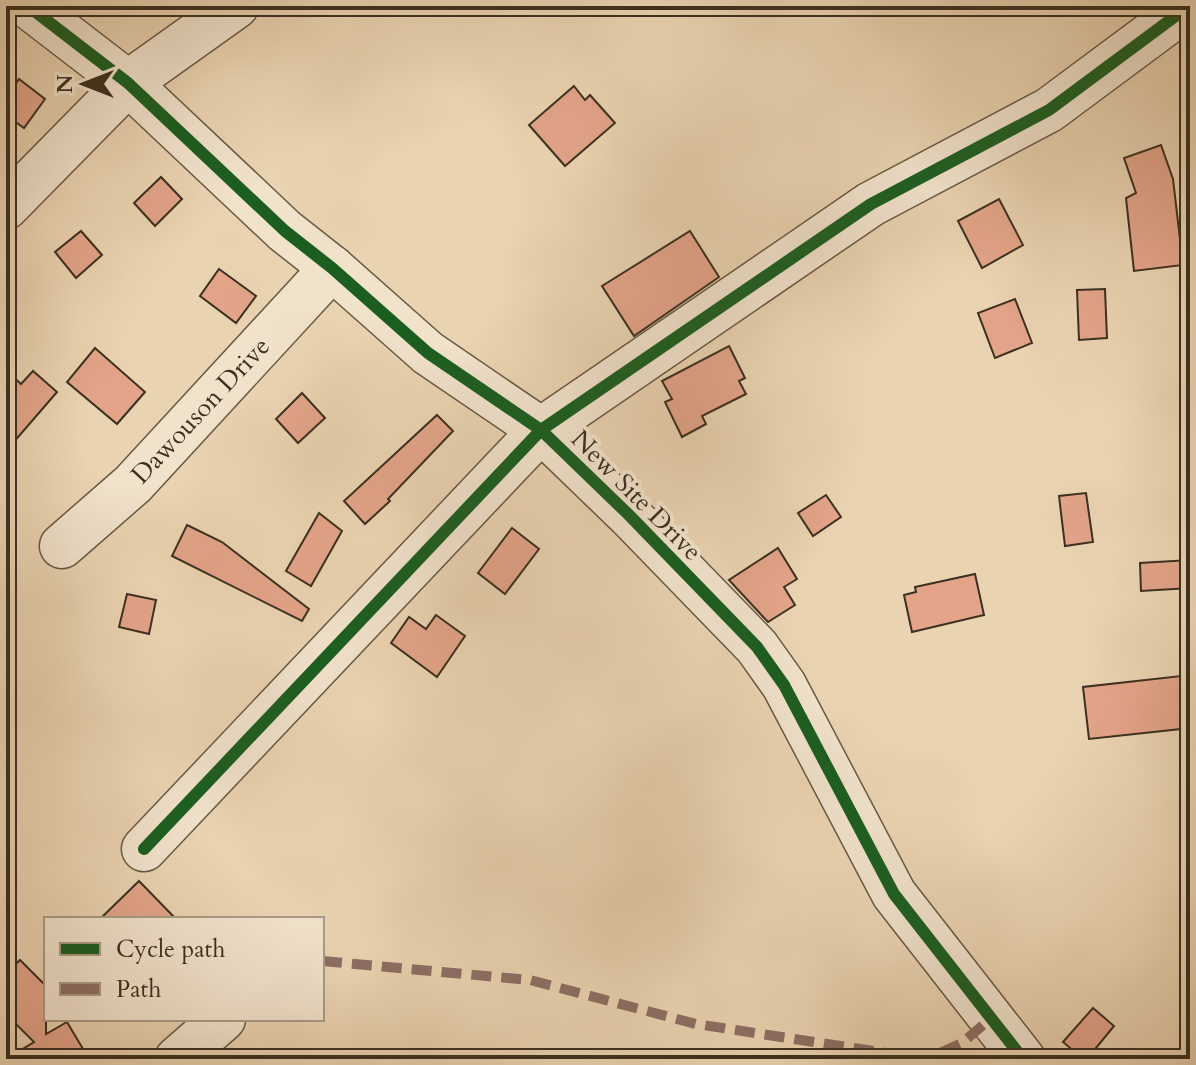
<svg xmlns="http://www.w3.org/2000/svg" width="1196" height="1065" font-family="Cardo,serif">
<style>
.building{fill:#e3a489;stroke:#3c3020;stroke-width:2}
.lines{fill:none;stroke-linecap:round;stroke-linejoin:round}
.minor-casing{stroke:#685944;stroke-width:47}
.minor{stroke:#f1e2cc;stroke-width:44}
.quiet{stroke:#8d6e63;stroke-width:10;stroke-dasharray:20 10;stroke-linecap:butt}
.cycleway-casing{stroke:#f1e2cc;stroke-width:17}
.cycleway{stroke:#1b5e20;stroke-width:12}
.labels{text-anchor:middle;stroke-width:8;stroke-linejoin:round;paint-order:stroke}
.street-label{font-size:26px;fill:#3c3020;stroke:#f1e2cc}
</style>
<rect width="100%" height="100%" fill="#ead3b1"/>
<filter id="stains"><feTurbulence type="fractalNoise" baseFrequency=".0025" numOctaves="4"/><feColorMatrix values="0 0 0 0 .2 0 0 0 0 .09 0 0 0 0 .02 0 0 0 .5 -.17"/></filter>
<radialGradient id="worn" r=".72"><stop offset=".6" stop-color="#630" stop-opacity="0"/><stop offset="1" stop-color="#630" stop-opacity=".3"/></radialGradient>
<!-- building -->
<g class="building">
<polygon points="19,79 45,99 24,128 6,115 6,98"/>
<polygon points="574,86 585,100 590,95 615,123 565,166 529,125"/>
<polygon points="1161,145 1173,179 1183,265 1134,271 1126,198 1136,193 1124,158"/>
<polygon points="161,177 182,199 155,226 134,203"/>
<polygon points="999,199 1023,245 982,268 958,221"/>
<polygon points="81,231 102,255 76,278 55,252"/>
<polygon points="690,231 719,277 634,336 602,286"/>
<polygon points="219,269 256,296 236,323 200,296"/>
<polygon points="1105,289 1107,338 1079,340 1077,290"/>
<polygon points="1015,299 1032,343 995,358 978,313"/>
<polygon points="729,346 745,378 739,381 746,394 702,416 706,424 682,437 665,402 672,399 662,381"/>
<polygon points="95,348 145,392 117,424 67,382"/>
<polygon points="6,370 21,384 33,371 57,392 6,451"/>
<polygon points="302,393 325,418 298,443 276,419"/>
<polygon points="437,415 453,431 388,499 390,501 365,524 344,501"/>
<polygon points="1086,493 1093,542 1065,546 1059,496"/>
<polygon points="826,495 841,517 813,536 798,513"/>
<polygon points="319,513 342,531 311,586 286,571"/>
<polygon points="187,525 222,542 309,609 302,621 172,556"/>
<polygon points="512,528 539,549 505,594 478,573"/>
<polygon points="778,548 797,579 784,587 795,605 768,622 729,580"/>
<polygon points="1190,560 1190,588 1141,591 1140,563"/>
<polygon points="975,574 984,615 912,632 904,595 916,592 915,587"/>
<polygon points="127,594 156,600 149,634 119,627"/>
<polygon points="436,615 465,636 437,677 391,643 409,617 426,629"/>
<polygon points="1190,675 1190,728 1089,739 1083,687"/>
<polygon points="139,881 176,919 100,919"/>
<polygon points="20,960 46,986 46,1034 67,1022 89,1059 6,1059 34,1042 6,1014 6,973"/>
<polygon points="1093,1008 1114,1026 1087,1059 1083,1059 1063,1042"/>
</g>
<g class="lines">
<!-- minor casing -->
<g class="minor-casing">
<g id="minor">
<polyline points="28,6 128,83 285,231 332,268 428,353 541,430 629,515 757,647 784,685 894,894 1023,1059"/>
<polyline points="6,207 128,83 236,6"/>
<polyline points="62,546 133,484 332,268"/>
<polyline points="144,849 541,430 871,204 1049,110 1189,6"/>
<polyline points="177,1059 223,1019"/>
</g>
</g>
<!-- minor -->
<use href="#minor" class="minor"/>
<!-- quiet -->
<polyline class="quiet" points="322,961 530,980 696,1024 926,1059 962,1043 990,1019"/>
<!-- cycleway casing -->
<g class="cycleway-casing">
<g id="cycleway">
<polyline points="28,6 128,83 285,231 332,268 428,353 541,430 629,515 757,647 784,685 894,894 1023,1059"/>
<polyline points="144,849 541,430 871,204 1049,110 1189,6"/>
</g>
</g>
<!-- cycleway -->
<use href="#cycleway" class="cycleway"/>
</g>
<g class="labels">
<!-- street labels -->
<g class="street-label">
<text transform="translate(200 410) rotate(-47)" y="9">Dawouson Drive</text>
<text transform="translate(637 495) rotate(45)" y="9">New Site Drive</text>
</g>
</g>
<!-- margin -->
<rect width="1196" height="1065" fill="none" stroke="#ead3b1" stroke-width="32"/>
<rect x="8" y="8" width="1180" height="1049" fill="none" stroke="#3c3020" stroke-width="4"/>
<rect x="16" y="16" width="1164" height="1033" fill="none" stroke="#3c3020" stroke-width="2"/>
<!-- legend -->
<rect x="44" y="917" width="280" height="104" fill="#f1e2cc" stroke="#a99b87" stroke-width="2"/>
<rect x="60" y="943" width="40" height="12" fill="#1b5e20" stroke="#a99b87" stroke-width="2"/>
<text x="116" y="957" font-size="24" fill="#3c3020">Cycle path</text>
<rect x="60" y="983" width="40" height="12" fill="#8d6e63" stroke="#a99b87" stroke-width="2"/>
<text x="116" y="997" font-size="24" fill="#3c3020">Path</text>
<!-- north arrow -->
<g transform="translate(84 84) rotate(270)" stroke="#f1e2cc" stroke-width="6" paint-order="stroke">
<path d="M0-6L14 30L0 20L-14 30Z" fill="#3c3020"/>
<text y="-12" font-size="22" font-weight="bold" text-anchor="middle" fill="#3c3020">N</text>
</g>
<rect width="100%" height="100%" filter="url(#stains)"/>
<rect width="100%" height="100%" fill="url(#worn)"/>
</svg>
